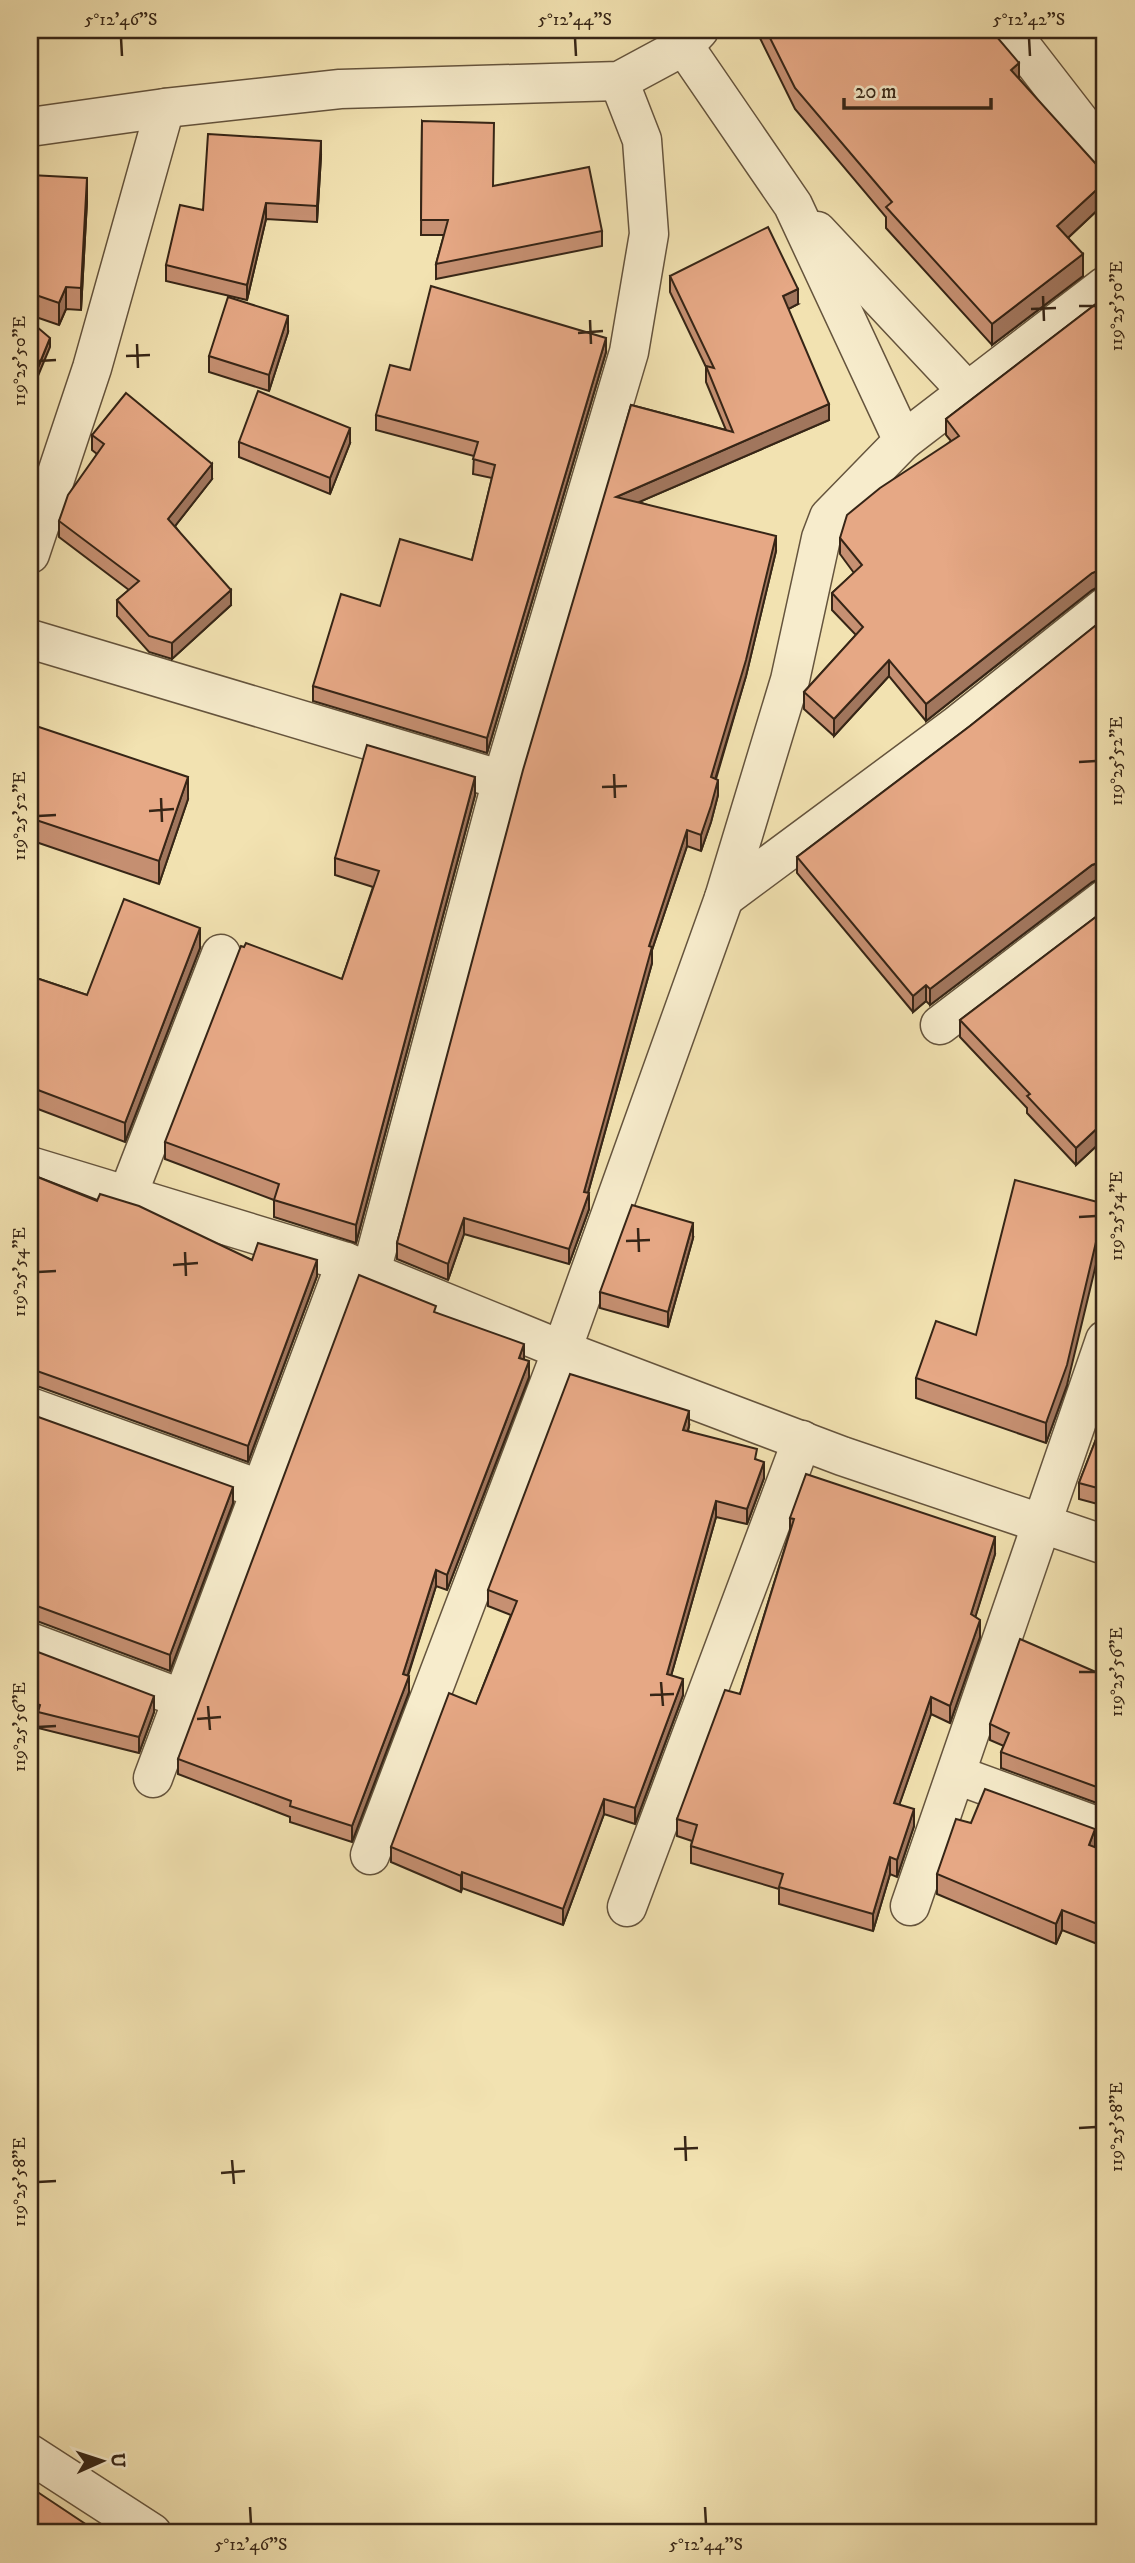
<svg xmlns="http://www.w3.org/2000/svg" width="1135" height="2563" font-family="'IM FELL DW Pica',serif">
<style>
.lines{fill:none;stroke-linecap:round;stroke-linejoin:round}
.minor-casing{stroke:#65543d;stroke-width:41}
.tertiary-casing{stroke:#65543d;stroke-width:41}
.minor{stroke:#f7eccc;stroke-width:38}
.tertiary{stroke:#f7eccc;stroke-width:38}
.wall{fill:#c69072;stroke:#362516;stroke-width:2}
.shaded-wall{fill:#a1765d;stroke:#362516;stroke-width:2}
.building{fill:#e6a885;stroke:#362516;stroke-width:2}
.ticks{fill:none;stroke:#362516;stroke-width:2.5}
.neatline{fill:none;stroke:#362516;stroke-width:2.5}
.ticks-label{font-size:18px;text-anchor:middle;fill:#362516}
</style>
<rect width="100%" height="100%" fill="#f2e2b1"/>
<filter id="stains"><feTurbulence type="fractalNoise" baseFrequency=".00286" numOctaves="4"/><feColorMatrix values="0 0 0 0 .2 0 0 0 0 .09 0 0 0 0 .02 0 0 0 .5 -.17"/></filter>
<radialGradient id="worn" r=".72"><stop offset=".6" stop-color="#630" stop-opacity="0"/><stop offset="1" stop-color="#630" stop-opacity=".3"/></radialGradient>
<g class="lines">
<!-- minor casing -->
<g class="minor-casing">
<g id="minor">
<polyline points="1009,30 1105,154"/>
<polyline points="817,231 967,391"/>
<polyline points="903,441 1105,286"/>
<polyline points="30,554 92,368 165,108"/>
<polyline points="30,639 502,780"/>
<polyline points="724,898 956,726 1105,607"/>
<polyline points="940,1025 1105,899"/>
<polyline points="30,1166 346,1262 562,1350 842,1456 1105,1545"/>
<polyline points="128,1194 221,954"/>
<polyline points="371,1272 502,780 629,352 649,234 642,140 619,81"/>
<polyline points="30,1407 262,1490"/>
<polyline points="30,1642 183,1699"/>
<polyline points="957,1775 1105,1829"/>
<polyline points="153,1778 346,1262"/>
<polyline points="370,1855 562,1350 724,898 790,680 821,538 829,517 903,441 793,205 684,46"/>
<polyline points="910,1906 1105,1340"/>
<polyline points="627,1907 802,1440"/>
<polyline points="30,2454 152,2533"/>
</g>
</g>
<!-- tertiary casing -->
<g class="tertiary-casing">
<polyline id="tertiary" points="30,127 165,108 340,89 619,81 684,46 699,30"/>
</g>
<!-- minor -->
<use href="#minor" class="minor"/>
<!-- tertiary -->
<use href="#tertiary" class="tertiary"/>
</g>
<!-- wall -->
<g class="wall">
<polygon points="756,30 991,30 1019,79 1105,182 1105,203 1068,238 1083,276 992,345 886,228 886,217 795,109"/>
<polygon points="422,121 493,186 602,231 602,246 436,279 436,264 444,235 421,235"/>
<polygon points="321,156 317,222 266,219 247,300 166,281 166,265 203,210"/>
<polygon points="30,175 87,201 81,310 66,309 59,325 30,315"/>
<polygon points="670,276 798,304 788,309 829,420 639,502 776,551 746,676 716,779 718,795 711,822 701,851 687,846 652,950 652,963 588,1193 589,1209 569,1264 464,1234 448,1280 397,1259 397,1243 631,405 726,430 706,382 706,367 670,292"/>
<polygon points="1105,297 1105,586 1102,585 1092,590 926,721 889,676 834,736 804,709 804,692 856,635 832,610 832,593 854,573 840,554 840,538 951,441 946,435 946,419"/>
<polygon points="288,332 269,391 209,372 209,356"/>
<polygon points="606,352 487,753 313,701 313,686 380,606 472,560 492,478 473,474 474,456 376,430 376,415 410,370"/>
<polygon points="92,435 212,479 175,526 231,605 172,659 149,652 117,616 117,600 129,590 59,537 59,521 97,454 92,450"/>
<polygon points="239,442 350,443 330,494 239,457"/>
<polygon points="1105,618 1105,878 1103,877 1092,882 930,1005 926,1001 913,1012 797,873 797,857 970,726"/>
<polygon points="30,724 188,799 159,884 30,840"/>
<polygon points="475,795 356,1243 274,1217 274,1200 165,1159 165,1142 342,979 373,887 335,875 335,858"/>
<polygon points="1105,910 1105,1138 1076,1165 1027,1113 1027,1108 960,1037 960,1020"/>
<polygon points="200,948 125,1142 30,1106 30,976 87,995"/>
<polygon points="30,1174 252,1260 317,1276 248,1462 37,1386 30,1386"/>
<polygon points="693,1238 668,1327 600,1308 600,1292"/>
<polygon points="436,1313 524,1359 529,1377 447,1590 436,1586 408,1676 409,1692 352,1842 290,1822 290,1817 178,1774 178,1759"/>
<polygon points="916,1378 1067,1385 1046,1443 916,1398"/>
<polygon points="30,1414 233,1503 170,1671 37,1621 30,1621"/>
<polygon points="1105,1416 1105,1506 1079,1499 1079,1483"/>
<polygon points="689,1426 688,1431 757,1460 764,1478 747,1524 716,1517 671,1676 683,1695 635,1824 604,1814 563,1925 462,1888 461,1892 391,1862 391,1847 476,1704 511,1615 488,1606 488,1590"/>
<polygon points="790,1518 995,1554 975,1617 980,1637 950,1723 931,1714 899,1805 914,1826 897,1877 890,1874 873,1931 779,1904 779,1889 691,1863 691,1846 692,1841 677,1836 677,1819 740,1694 790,1531"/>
<polygon points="30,1649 154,1712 139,1753 38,1728 38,1720 30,1717"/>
<polygon points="1105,1676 1105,1806 1001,1768 1001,1752 1004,1746 990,1740 990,1724"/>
<polygon points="971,1823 1095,1848 1105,1851 1105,1947 1062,1930 1056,1944 937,1894 937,1874"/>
</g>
<!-- shaded-wall -->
<g class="shaded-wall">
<polygon points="1019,63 1019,84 1011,70"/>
<polygon points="321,141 321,156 317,222 317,206"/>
<polygon points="87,178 87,201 81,310 81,288"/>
<polygon points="1105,182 1105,203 1057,248 1057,226"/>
<polygon points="266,203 266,219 247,300 247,285"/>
<polygon points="1083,254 1083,276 992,345 992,324"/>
<polygon points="66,287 66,309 59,325 59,303"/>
<polygon points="798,289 798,304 783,312 783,296"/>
<polygon points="288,316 288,332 269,391 269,375"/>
<polygon points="50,338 50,347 30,395 30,387"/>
<polygon points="606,338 606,352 487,753 487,738"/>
<polygon points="829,404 829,420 616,512 616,497"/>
<polygon points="350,428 350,443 330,494 330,478"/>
<polygon points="212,464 212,479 168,535 168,519"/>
<polygon points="776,536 776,551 746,676 711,793 711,777"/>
<polygon points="1102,569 1102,585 1092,590 926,721 926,704 1092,573"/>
<polygon points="231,590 231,605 172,659 172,643"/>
<polygon points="889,660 889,676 834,736 834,719"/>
<polygon points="188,777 188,799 159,884 159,861"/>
<polygon points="475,777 475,795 356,1243 356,1225"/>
<polygon points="718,780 718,795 711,822 701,851 701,835"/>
<polygon points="687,830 687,846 652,950 652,963 584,1207 584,1192 649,946"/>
<polygon points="1103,861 1103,877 1092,882 930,1005 930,989 1092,865"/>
<polygon points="200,928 200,948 125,1142 125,1123"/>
<polygon points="926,985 926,1001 913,1012 913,996"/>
<polygon points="1105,1121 1105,1138 1076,1165 1076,1148"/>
<polygon points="589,1193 589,1209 569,1264 569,1249"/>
<polygon points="1105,1207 1105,1227 1067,1385 1046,1443 1046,1423"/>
<polygon points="464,1218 464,1234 448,1280 448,1264"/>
<polygon points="693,1223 693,1238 668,1327 668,1312"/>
<polygon points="317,1260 317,1276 248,1462 248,1446"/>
<polygon points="524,1344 524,1360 519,1358"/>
<polygon points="529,1361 529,1377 447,1590 447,1575"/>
<polygon points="689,1411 689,1426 683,1446 683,1430"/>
<polygon points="764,1462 764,1478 747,1524 747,1509"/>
<polygon points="233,1487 233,1503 170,1671 170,1655"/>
<polygon points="716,1501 716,1517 667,1690 667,1674"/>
<polygon points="995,1537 995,1554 971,1631 971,1614"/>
<polygon points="436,1570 436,1586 403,1690 403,1674"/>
<polygon points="980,1620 980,1637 950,1723 950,1706"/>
<polygon points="409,1676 409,1692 352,1842 352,1826"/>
<polygon points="683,1679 683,1695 635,1824 635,1808"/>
<polygon points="154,1696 154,1712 139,1753 139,1737"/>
<polygon points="931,1697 931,1714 894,1820 894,1803"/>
<polygon points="604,1799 604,1814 563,1925 563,1909"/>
<polygon points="914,1809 914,1826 897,1877 897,1860"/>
<polygon points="1095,1829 1095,1849 1089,1845"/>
<polygon points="890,1857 890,1874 873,1931 873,1914"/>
<polygon points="462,1872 462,1888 461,1892 461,1876"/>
<polygon points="1062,1910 1062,1930 1056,1944 1056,1924"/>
</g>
<!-- building -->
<g class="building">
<polygon points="766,30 991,30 1019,63 1011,70 1105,174 1105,182 1057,226 1083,254 992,324 886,207 892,202 795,88"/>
<polygon points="422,121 494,123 493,186 589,167 602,231 436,264 448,220 421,220"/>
<polygon points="208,134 321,141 317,206 266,203 247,285 166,265 180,205 203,210"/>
<polygon points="30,175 87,178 81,288 66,287 59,303 30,293"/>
<polygon points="768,227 798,289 783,296 829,404 616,497 776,536 746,660 711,777 718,780 711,806 701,835 687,830 649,946 652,947 584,1192 589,1193 569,1249 464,1218 448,1264 397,1243 523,770 631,405 733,432 706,366 714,368 670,276"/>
<polygon points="431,286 606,338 487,738 313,686 341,594 380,606 400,539 472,560 495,465 473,459 478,442 376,415 390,365 410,370"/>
<polygon points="228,297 288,316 269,375 209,356"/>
<polygon points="1105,297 1105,569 1102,569 1092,573 926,704 889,660 834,719 804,692 863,627 832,593 862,565 840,538 847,515 880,488 959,436 946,419"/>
<polygon points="30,321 50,338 30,387"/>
<polygon points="258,391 350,428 330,478 239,442"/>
<polygon points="126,393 212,464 168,519 231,590 172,643 149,636 117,600 139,581 59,521 68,495 104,444 92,435"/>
<polygon points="1105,618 1105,861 1103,861 1092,865 930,989 926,985 913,996 797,857 970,726"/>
<polygon points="30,724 188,777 159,861 30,818"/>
<polygon points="367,745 475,777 356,1225 274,1200 279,1184 165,1142 241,946 244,947 246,943 342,979 379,871 335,858"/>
<polygon points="124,899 200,928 125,1123 30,1087 30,976 87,995"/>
<polygon points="1105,910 1105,1121 1076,1148 1027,1096 1030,1094 960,1020"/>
<polygon points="30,1174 97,1201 100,1194 139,1206 252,1260 258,1243 317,1260 248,1446 37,1371 30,1370"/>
<polygon points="1015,1180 1105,1204 1067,1365 1046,1423 916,1378 936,1321 976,1335"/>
<polygon points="632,1205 693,1223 668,1312 600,1292"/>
<polygon points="359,1275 436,1306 434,1312 524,1344 519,1358 529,1361 447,1575 436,1570 403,1674 409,1676 352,1826 290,1806 291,1801 178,1759"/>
<polygon points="570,1374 689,1411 683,1430 757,1449 755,1459 764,1462 747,1509 716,1501 667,1674 683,1679 635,1808 604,1799 563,1909 462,1872 461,1876 391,1847 449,1693 476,1704 517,1601 488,1590"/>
<polygon points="30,1414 233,1487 170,1655 37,1606 30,1605"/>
<polygon points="1105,1416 1105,1490 1079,1483"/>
<polygon points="806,1474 995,1537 971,1614 980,1620 950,1706 931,1697 894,1803 914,1809 897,1860 890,1857 873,1914 779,1887 783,1874 691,1846 697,1825 677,1819 725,1690 740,1694 794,1519 790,1518"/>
<polygon points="1020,1639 1105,1676 1105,1790 1001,1752 1009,1733 990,1724"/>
<polygon points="30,1649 154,1696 139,1737 38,1712 40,1705 30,1701"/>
<polygon points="985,1789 1095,1829 1089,1845 1105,1851 1105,1927 1062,1910 1056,1924 937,1874 956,1819 971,1823"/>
<polygon points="30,2487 99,2533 30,2533"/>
</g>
<!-- ticks -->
<path class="ticks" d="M121 38 122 56M575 38 576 56M1029 38 1030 56M1043 296 1044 321M1079 306H1096M1031 309 1056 308M590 320 591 344M578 333 603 331M137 344 138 368M126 356 150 355M38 361 56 360M1079 762 1096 761M614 774 615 798M602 787 627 786M161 798 162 822M149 811 174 809M38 816 56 815M1079 1217 1096 1216M638 1228 639 1252M626 1241 650 1240M185 1252 186 1276M173 1265 198 1263M38 1272 56 1271M1079 1672H1096M661 1682 663 1706M650 1695 674 1694M208 1706 210 1730M197 1719 221 1717M38 1727 56 1726M1079 2128 1096 2127M685 2136 686 2161M674 2149 698 2148M232 2160 234 2184M221 2173 245 2171M38 2182 56 2181M250 2507 251 2524M705 2507 706 2524"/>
<!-- margin -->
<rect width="1135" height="2563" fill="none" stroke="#f2e2b1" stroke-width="77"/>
<!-- north arrow -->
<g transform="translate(102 2461) rotate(87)" stroke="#f7eccc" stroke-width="5" paint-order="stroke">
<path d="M0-5L12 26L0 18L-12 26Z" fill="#362516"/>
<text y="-10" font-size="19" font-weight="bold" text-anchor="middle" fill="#362516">U</text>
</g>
<!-- scale -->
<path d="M844 98v10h147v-10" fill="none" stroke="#362516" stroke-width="3.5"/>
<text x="855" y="98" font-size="21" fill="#362516" stroke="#f7eccc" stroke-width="5" paint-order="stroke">20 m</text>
<rect x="38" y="38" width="1058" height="2486" class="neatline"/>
<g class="ticks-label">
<text x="121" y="25">5°12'46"S</text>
<text x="575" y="25">5°12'44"S</text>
<text x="1029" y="25">5°12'42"S</text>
<text transform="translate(1116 306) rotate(-90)" y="6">119°25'50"E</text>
<text transform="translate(19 361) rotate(-90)" y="6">119°25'50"E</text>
<text transform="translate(1116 761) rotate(-90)" y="6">119°25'52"E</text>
<text transform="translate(19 816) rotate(-90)" y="6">119°25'52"E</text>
<text transform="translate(1116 1216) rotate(-90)" y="6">119°25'54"E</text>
<text transform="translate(19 1272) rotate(-90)" y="6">119°25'54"E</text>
<text transform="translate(1116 1672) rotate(-90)" y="6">119°25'56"E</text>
<text transform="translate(19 1727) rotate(-90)" y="6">119°25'56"E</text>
<text transform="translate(1116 2127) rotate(-90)" y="6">119°25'58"E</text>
<text transform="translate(19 2182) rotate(-90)" y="6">119°25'58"E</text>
<text x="251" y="2550">5°12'46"S</text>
<text x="706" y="2550">5°12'44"S</text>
</g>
<rect width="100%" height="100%" filter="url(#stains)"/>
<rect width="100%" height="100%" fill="url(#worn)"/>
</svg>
